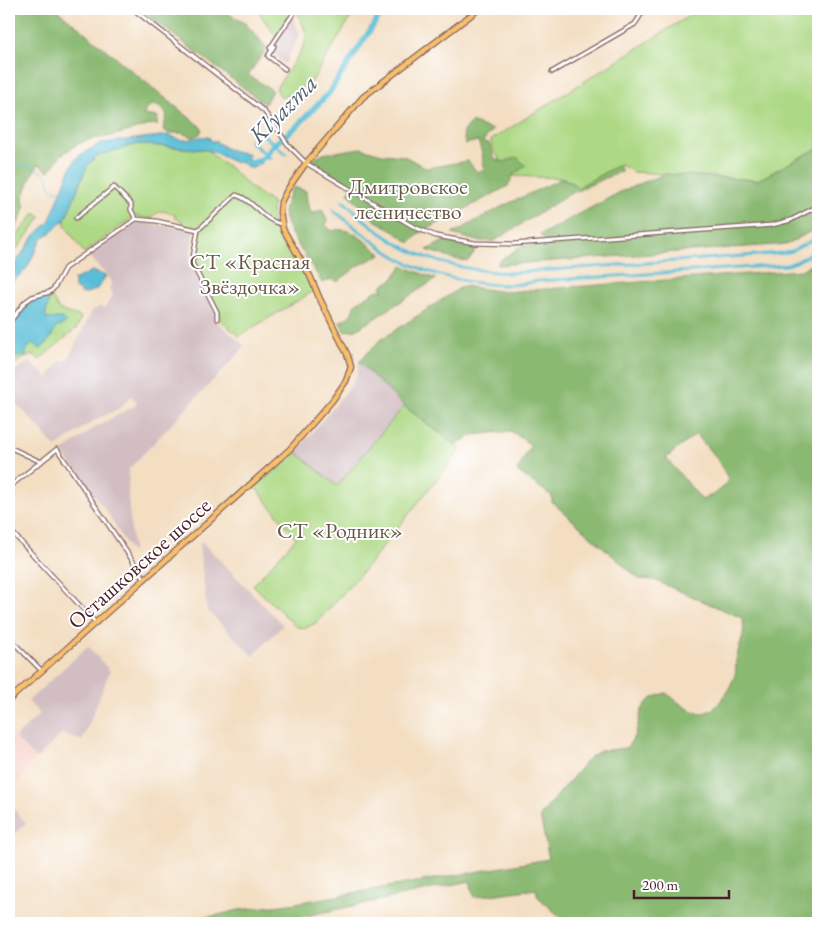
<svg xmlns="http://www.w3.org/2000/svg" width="827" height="932" font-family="'EB Garamond',serif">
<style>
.built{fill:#f7d0ca}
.industrial{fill:#d2bec2}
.green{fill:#add985;stroke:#7c7c58}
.forest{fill:#8ab972;stroke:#6a6c4e;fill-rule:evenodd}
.water{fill:#59bed7;stroke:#526e81}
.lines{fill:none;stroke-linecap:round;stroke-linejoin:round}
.stream{stroke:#59bed7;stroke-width:1}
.canal{stroke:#59bed7;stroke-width:3}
.river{stroke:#59bed7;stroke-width:5.5}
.minor-casing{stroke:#856260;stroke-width:5.5}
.major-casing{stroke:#856260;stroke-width:7}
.minor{stroke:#fff;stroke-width:3}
.major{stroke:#f7c06c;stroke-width:4.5}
.labels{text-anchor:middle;stroke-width:4;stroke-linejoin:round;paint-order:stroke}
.park-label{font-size:22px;fill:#685746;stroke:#fff}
.street-label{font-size:22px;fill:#4a1f2b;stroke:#fff}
.water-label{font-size:24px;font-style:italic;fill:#505f70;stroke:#fff}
</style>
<rect width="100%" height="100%" fill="#fff"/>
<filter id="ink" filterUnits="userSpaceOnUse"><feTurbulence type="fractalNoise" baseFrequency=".02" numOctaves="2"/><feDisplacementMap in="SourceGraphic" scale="10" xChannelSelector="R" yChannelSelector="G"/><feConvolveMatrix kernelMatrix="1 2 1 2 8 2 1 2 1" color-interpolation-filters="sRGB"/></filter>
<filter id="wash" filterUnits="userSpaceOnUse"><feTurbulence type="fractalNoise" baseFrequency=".0096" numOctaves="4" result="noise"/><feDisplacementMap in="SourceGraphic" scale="20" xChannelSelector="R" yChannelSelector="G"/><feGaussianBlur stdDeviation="1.12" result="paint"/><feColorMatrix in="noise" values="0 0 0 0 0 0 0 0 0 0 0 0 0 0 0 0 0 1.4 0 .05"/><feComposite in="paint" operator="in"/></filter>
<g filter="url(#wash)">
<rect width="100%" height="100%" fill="#f3dec2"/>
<!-- built -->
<polygon class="built" points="9,731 36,759 9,793"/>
<!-- industrial -->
<g class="industrial">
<polygon points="292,17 300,34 285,64 270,51"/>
<polygon points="136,222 194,230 189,265 193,267 215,311 215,320 244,345 240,352 129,469 128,497 133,551 131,552 107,512 62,452 94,428 136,405 137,402 131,396 120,408 95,420 55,447 32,420 9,396 9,373 30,362 48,378 61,360 67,361 92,311 99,307 105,307 113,295 109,289 112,281 89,256"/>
<polygon points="359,362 404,406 337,486 296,452 352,385 357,374"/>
<polygon points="202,542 283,625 253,656 207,610 199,545"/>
<polygon points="88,646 110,671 82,741 66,736 63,733 36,759 15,737 40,714 28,701"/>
<polygon points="9,804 26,823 9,839"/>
</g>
<!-- green -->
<g class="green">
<polygon points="257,9 282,9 288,16 276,37"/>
<path d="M302 9H356L312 81 291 95 281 97 276 88C283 77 306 48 306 37 306 30 301 21 298 14Z"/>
<polygon points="700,9 807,9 812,20 815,22 818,20 818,148 758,180 633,172 620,164 579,187 563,178 512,176 493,150 491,140"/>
<path d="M137 144 209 150 211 154 230 168 251 188 272 203 273 227 307 276 314 291 239 336 219 319 220 313 219 310 195 265 194 262 199 234 203 227 201 224 197 227 182 226V221L175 218V215C162 211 161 208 151 219L135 216 84 253 65 225V220L87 166 97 156Z"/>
<polygon points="35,213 41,217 9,260 9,244 13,241"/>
<polygon points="50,294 59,310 81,317 77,328 39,360 34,355 28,356 9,367 9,324 27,302 37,296"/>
<polygon points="404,406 461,449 365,569 317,622 306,628 297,627 253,585 296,538 255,487 296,452 337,486"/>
</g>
<!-- forest -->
<g class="forest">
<polygon points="9,9 56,9 202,128 200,134 193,137 181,133 168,133 163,129 167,115 160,106 150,105 143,115 158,117 157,126 154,124 108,137 91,139 78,144 61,155 49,172 39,164 32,174 23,198 25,208 9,242"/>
<polygon points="139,9 220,9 246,24 267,48 248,75 272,90 265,104"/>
<polygon points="471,122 493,130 482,142 489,143 495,159 504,162 517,157 526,166 514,174 508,186 420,233 410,243 388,227 374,220 348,193 352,187 312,160 323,154 361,148 382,154 404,156 426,168 468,161 477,172 484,170 482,153 478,141 465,144 463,131"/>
<polygon points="818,148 818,227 788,244 498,265 498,262 521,246 548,244 540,235 624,190 665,174 758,180"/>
<polygon points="620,164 621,171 568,195 494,241 477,241 452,234 503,206 563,178 579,187"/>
<path d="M293 187 306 191 307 202 312 214 322 209 328 222 325 225 332 231C350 224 367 244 381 254L358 266 337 282 332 279 322 283C313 264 284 231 284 212 284 204 290 194 293 187Z"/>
<polygon points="446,240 477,248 468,261 454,259 427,250"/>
<path d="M818 261V923H567L538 897 536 889 474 897 470 881 273 923H174L190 918 214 916 239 910 290 904 549 859 540 816 590 757 600 751 626 748C647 727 629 702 666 693 676 700 687 711 700 713 717 714 730 688 735 675 737 670 735 665 736 660 739 645 747 633 742 618L654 580 639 579 552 502V496L517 471 531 445 511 431 472 435 455 445 404 406 359 362 379 341 463 286 505 292 801 270ZM696 434 717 459 728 478C725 491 712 494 702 500L666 458Z"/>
<polygon points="402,266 436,279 356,330 344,331 340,322 351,315 355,304 377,290 383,291 381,286 393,279"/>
</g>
<!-- water -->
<g class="water">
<path d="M169 135C191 146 190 135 209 137L211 141H215L227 149 248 154V159L251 161 259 159 261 163 251 169 239 161 236 163 209 150 137 144 97 156 87 166 65 220C56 225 52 234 42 238L27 268 9 286V272L35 235 49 222 71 167 78 156 101 143Z"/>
<polygon points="92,271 106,276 96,290 83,294 74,287 74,280"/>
<polygon points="45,297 49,300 46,313 46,319 63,318 66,321 62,326 57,326 50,339 41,349 32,343 26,351 26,356 15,357 11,360 11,362 9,364 9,327 33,301"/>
</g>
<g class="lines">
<!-- stream -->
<path class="stream" d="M9 168C26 161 32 166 47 175L51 189 56 191 63 189"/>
<!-- canal -->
<g class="canal">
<polyline points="260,132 286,154"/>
<polyline points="250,141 271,159"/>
<path d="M343 201C355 211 368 224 381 233 419 261 463 270 509 273L784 253 792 251 818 237"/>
<path d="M333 210C354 226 375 245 398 258 428 275 473 285 508 285 518 285 528 283 538 281L787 265 796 262 818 250"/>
</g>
<!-- river -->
<polyline class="river" points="254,161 260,160 266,156 272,146 297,126 329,93 384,9"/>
</g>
</g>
<g filter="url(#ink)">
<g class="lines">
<!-- minor casing -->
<g class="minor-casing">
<g id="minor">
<polyline points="133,9 264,111 289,146 306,163 414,227 436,236 475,243 513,244 772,225 791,220 818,206"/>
<polyline points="274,46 268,56 285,69"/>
<polyline points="270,48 293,14"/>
<polyline points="552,72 635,24 642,13 642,9"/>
<polyline points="76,218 114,187 131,204 131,210 136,219 156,221 198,230"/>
<path d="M217 319V312L192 263 198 230 236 195C254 200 262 220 281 224"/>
<polyline points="9,323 25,302 32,297 50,292 54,288 65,268 136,219"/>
<polyline points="9,447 41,462"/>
<polyline points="9,487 57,449 145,579"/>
<polyline points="9,529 96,623"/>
<polyline points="9,638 42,671"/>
</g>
</g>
<!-- major casing -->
<g class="major-casing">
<polyline id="major" points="9,700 290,449 332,401 346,381 351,367 348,356 319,297 310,276 283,229 280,212 281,202 287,190 306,163 363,97 479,9"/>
</g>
<!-- minor -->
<use href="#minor" class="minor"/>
<!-- major -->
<use href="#major" class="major"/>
</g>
</g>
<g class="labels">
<!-- park labels -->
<g class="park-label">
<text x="408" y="194">Дмитровское<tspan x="408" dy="25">лесничество</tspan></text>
<text x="250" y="269">СТ «Красная<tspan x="250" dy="25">Звёздочка»</tspan></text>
<text x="340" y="538">СТ «Родник»</text>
</g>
<!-- street labels -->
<g class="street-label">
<text transform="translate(139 563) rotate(-42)" y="8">Осташковское шоссе</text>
</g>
<!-- water labels -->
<g class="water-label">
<text transform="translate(283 109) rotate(-45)" y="8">Klyazma</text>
</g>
</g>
<!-- margin -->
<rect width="827" height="932" fill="none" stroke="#fff" stroke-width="30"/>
<!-- scale -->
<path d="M634 890v8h95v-8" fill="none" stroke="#4a1f2b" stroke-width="2.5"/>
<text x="642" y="890" font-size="15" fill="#4a1f2b" stroke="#ffffff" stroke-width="4" paint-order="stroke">200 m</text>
</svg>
